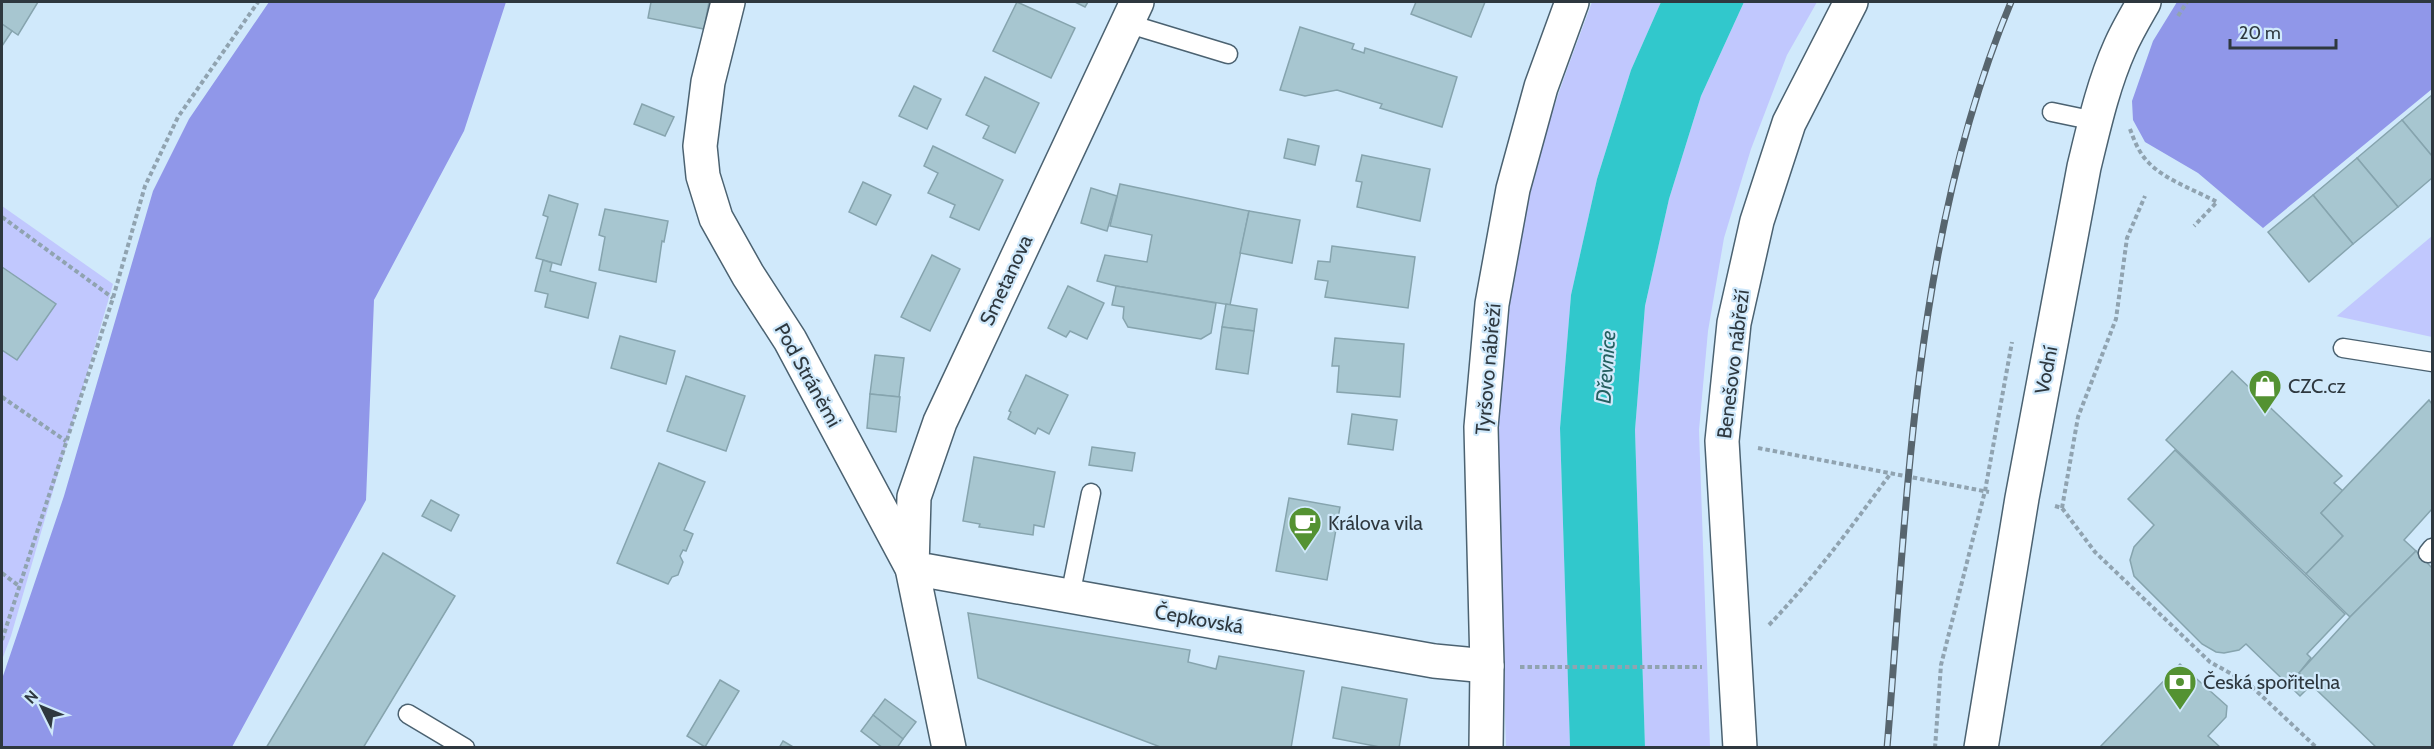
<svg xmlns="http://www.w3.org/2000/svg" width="2434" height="749" font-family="Cabin,sans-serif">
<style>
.green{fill:#c1c8fe}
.forest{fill:#9097e9}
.water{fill:#31c8cc}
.building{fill:#a7c6d0;stroke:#86a4ae;stroke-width:1.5}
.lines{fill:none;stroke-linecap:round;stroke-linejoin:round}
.service-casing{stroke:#4b6271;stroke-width:21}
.minor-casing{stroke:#4b6271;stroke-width:36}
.path{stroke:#90a3b0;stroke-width:4;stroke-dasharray:4.5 3;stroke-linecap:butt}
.service{stroke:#fff;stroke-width:18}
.minor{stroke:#fff;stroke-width:33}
.rail-casing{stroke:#57656e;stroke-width:7}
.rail{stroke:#d0e9fb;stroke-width:4.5;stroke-dasharray:14;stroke-linecap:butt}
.labels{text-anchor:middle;stroke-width:4.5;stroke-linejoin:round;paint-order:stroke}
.street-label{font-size:20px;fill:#2e383f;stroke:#d0e9fb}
.poi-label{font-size:20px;fill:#2e383f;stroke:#d0e9fb;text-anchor:start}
.water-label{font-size:21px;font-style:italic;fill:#255f60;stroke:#d0e9fb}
</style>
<rect width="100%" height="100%" fill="#d0e9fb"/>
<!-- green -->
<g class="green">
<path d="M1592 2H1661L1631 70 1597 179 1571 295 1560 428 1570 747 1506 748 1496 434C1502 351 1513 266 1532 184 1546 122 1570 62 1592 2Z"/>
<polygon points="1744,2 1817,2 1787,55 1751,149 1724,238 1708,331 1699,430 1710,747 1645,748 1635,430 1645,306 1669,199 1701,96"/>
<polygon points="2,206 113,284 11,636 2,660"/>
<polygon points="2432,236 2432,337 2336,316 2337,316"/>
</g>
<!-- forest -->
<g class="forest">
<polygon points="269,2 506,2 464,131 374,300 366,500 232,747 2,747 2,679 64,496 153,191 189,119"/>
<polygon points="2177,2 2432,2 2432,89 2263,228 2198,173 2145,142 2133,120 2132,101 2153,41"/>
</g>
<!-- water -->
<polygon class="water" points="1661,2 1744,2 1701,96 1669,199 1645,306 1635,430 1645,747 1570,747 1560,428 1571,295 1597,179 1631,70"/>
<!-- building -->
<g class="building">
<polygon points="2,2 38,2 18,35 2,24"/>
<polygon points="651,2 709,2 704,29 648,18"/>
<polygon points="1017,2 1075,28 1051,78 993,51"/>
<polygon points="1075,2 1088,2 1085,7"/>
<polygon points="1416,2 1485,2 1471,37 1411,14"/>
<polygon points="2,24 12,31 2,46"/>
<polygon points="1300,27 1354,44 1352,49 1364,53 1365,48 1457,77 1442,127 1380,108 1382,104 1337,90 1305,96 1280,90"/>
<polygon points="985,77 1039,103 1015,153 983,138 989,126 966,115"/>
<polygon points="914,86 941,99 927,129 899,116"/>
<polygon points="2432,95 2432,156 2402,120"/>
<polygon points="642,104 674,117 665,136 634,124"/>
<polygon points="2402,120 2432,156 2432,178 2398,207 2357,158"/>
<polygon points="1288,139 1319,146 1315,165 1284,158"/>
<polygon points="933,146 1003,180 979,230 950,217 955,205 928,193 938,173 924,166"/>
<polygon points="1362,155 1430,169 1420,221 1357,207 1362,182 1356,181"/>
<polygon points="2357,158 2398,207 2353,244 2313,195"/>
<polygon points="863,182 891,195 876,225 849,212"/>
<polygon points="1120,184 1249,211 1230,305 1116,286 1097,281 1105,255 1147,262 1152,235 1110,226"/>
<polygon points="1091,188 1117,196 1107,231 1081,223"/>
<polygon points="549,195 578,204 561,265 536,258 548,217 543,215"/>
<polygon points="2313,195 2353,244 2309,282 2268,232"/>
<polygon points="605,209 668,221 664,242 662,241 656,282 599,270 605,237 599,235"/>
<polygon points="1249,211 1300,220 1292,263 1240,253"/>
<polygon points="1332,246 1415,257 1408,308 1325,297 1328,281 1315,279 1318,261 1330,262"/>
<polygon points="932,255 960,269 930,331 901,317"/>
<polygon points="543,260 552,263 550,271 596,283 588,318 545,307 548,294 535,291"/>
<polygon points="2,267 56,304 17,360 2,350"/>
<polygon points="1068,286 1104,303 1087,339 1070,331 1066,337 1048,328"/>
<polygon points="1116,286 1216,303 1211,333 1201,339 1128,327 1123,318 1124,307 1112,305"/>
<polygon points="1226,304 1257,309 1254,331 1222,327"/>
<polygon points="1222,327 1254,331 1248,374 1216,369"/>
<polygon points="620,336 675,351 666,384 611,368"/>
<polygon points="1335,338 1404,344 1400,397 1337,392 1339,366 1332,366"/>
<polygon points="875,355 904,358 899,397 870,394"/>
<polygon points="2232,371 2342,476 2334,483 2343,491 2321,513 2343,536 2306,574 2166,440"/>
<polygon points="1026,375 1068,395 1049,434 1038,428 1035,434 1008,419 1011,412 1009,411"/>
<polygon points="686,376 745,396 726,451 667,431"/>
<polygon points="870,394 900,397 896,432 867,428"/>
<polygon points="2429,400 2432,404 2432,509 2404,540 2416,551 2350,617 2306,574 2343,536 2321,513"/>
<polygon points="1352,414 1397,420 1393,450 1348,444"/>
<polygon points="1092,447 1135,453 1132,471 1089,465"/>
<polygon points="2175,450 2345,614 2307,654 2311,658 2299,673 2311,685 2300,696 2246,644 2239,650 2224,653 2216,652 2202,644 2134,576 2130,560 2134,547 2154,525 2128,499"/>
<polygon points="974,457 1055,472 1044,527 1034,525 1033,535 979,527 980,524 963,521"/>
<polygon points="659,463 705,482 684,530 693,534 686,551 683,550 680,556 683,562 678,575 672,577 668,584 617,563"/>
<polygon points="1289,498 1340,507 1327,580 1276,571"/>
<polygon points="431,500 459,515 451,531 422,516"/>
<polygon points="2416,551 2432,568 2432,748 2377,748 2299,673 2350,617"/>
<polygon points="383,553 455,596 363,748 266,748"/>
<polygon points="968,613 1190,650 1188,662 1216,669 1219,656 1304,671 1291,748 1163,748 978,678"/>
<polygon points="2180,664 2227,706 2226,717 2208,736 2221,748 2099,748"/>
<polygon points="720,680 739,691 705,747 687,736"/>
<polygon points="1342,687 1407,699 1399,748 1385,748 1333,738"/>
<polygon points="885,699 916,722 903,739 873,715"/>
<polygon points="873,715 903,739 897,748 883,748 861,731"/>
<polygon points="783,741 795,748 779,748"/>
</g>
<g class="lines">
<!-- service casing -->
<g class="service-casing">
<g id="service">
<polyline points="1126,23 1228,54"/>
<polyline points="2052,112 2095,121"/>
<polyline points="2343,348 2432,362"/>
<polyline points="2428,553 2432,548"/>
<polyline points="1070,596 1091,493"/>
<polyline points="408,714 465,748"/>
</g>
</g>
<!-- minor casing -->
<g class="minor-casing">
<g id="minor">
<polyline points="728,2 708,82 700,146 703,176 716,218 748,275 790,340 912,568 949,748"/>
<polyline points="1137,2 940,422 914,497 912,568 1434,661 1487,666"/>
<polyline points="1486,748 1487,666 1481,427 1492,304 1513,189 1541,87 1572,2"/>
<polyline points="1740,748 1722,441 1734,323 1757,221 1789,123 1851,2"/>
<path d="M1981 748 2022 498 2084 167C2094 126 2103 85 2120 47 2127 31 2136 16 2144 2"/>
</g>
</g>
<!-- path -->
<g class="path">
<polyline points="2178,16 2187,2"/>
<path d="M2130 129C2134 140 2139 153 2148 162 2165 180 2195 190 2217 202L2194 226"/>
<polyline points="2,217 113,298"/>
<polyline points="2,397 66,441"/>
<polyline points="1758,448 1989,492"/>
<polyline points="2055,506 2062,508 2095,552 2210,662 2248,683 2317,748"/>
<polyline points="2062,508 2078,417 2116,319 2127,238 2145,196"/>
<polyline points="2,573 19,586"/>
<path d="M1769 625C1814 578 1852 526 1891 473"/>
<polyline points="2,640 113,298 145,186 178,117 258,2"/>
<polyline points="1520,667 1702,667"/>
<polyline points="1935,748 1941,665 1985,491 2012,342"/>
</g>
<!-- service -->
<use href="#service" class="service"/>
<!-- minor -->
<use href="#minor" class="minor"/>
<!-- rail casing -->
<g class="rail-casing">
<path id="rail" d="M1887 748C1908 498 1913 236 2011 2"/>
</g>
<!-- rail -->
<use href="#rail" class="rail"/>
</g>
<!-- icons -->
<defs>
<g id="shop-pin" transform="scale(1.725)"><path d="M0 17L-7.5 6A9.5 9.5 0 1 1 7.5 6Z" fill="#549232" stroke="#d0e9fb"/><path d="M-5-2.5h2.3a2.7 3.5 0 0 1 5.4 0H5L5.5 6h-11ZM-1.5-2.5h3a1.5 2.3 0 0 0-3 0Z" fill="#fff"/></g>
<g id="cafe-pin" transform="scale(1.725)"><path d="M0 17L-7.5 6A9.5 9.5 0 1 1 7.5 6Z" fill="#549232" stroke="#d0e9fb"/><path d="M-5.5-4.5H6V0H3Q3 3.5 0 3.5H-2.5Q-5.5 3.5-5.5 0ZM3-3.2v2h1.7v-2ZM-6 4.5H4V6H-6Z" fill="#fff"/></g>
<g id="bank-pin" transform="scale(1.725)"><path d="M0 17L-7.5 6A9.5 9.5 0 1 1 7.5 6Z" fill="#549232" stroke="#d0e9fb"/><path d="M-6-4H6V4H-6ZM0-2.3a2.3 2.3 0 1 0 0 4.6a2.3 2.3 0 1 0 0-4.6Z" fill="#fff"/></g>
</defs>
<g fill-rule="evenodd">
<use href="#shop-pin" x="2265" y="386"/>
<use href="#cafe-pin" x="1305" y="523"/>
<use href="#bank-pin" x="2180" y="682"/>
</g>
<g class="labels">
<!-- street labels -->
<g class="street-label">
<text transform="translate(1006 280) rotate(-65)" y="7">Smetanova</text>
<text transform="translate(1733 364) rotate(-83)" y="7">Benešovo nábřeží</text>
<text transform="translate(1488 369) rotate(-85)" y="7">Tyršovo nábřeží</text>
<text transform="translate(2046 370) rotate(-79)" y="7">Vodní</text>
<text transform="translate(808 375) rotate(61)" y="7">Pod Stráněmi</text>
<text transform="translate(1199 619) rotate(10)" y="7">Čepkovská</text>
</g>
<!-- poi labels -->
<g class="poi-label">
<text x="2288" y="393">CZC.cz</text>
<text x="1328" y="530">Králova vila</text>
<text x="2203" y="689">Česká spořitelna</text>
</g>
<!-- water labels -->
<g class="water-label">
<text transform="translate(1606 367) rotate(-86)" y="7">Dřevnice</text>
</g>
</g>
<!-- border -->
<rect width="2434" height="749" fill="none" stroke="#2e383f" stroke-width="6"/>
<!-- north arrow -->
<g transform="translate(42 707) rotate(313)" stroke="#d0e9fb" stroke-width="4.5" paint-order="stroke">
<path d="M0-4.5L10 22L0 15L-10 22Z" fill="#2e383f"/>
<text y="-9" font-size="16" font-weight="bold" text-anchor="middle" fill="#2e383f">N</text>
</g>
<!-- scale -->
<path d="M2230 39v9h106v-9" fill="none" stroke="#2e383f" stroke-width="3"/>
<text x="2239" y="39" font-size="18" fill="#2e383f" stroke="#d0e9fb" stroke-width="4.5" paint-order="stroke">20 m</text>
</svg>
